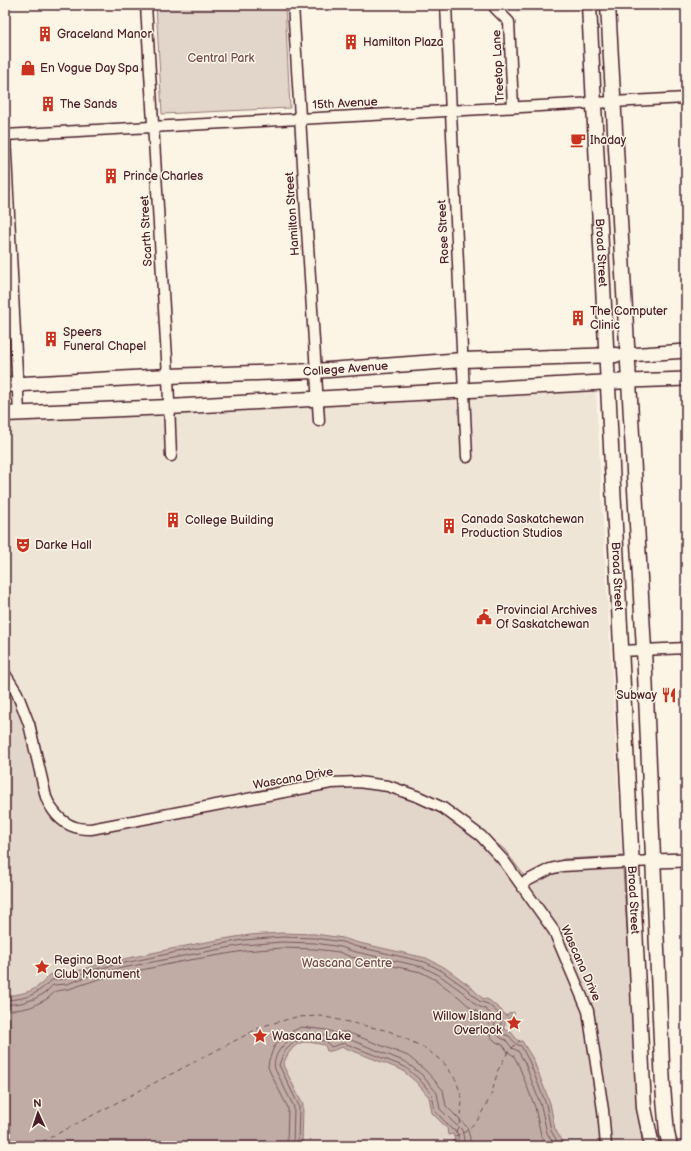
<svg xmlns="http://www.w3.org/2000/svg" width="691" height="1151" font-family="'Balsamiq Sans',sans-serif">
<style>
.built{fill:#eee5d7}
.green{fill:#e2d5ca;stroke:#967a7a}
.water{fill:#c0aca5;stroke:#917474}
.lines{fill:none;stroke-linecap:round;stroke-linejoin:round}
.shore{stroke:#79575c;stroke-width:1}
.ferry{stroke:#6d4950;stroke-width:1;stroke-dasharray:5 4;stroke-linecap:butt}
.minor-casing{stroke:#4a1f2b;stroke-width:13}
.tertiary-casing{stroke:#4a1f2b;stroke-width:16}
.secondary-casing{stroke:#4a1f2b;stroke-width:17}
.minor{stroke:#fcf5e5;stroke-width:10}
.tertiary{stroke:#fcf5e5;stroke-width:13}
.secondary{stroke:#fcf5e5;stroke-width:14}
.labels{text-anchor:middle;stroke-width:3;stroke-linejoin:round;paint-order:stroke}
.poi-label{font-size:12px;fill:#4a1f2b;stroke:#fcf5e5;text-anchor:start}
.park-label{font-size:12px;fill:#704c53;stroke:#fcf5e5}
.street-label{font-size:12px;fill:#4a1f2b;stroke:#fcf5e5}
</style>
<rect width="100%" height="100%" fill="#fcf5e5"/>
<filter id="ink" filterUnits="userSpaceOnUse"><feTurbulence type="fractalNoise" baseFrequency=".025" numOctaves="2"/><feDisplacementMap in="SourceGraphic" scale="8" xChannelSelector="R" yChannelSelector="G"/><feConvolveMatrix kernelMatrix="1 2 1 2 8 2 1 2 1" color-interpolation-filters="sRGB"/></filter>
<g filter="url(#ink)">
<!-- built -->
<g class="built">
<polygon points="501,5 577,5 577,10 516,13 515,5 501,6"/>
<polygon points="596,391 622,856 564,859 526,878 504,849 93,826 76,823 63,816 56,805 5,692 5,421"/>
</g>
<!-- green -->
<g class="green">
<polygon points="156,5 285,5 290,108 162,114"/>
<polygon points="5,692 35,722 49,790 56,805 63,816 76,823 93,826 303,784 389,784 439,800 504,849 526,878 564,859 622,856 642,1146 5,1146"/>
</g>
<!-- water -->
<path class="water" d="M282 933 315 934 343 938 355 942 426 958 444 967 470 986 482 998 489 1000 501 1010 506 1016 510 1013 514 1012V1015C509 1018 504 1020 505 1026L503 1028 506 1030 511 1032 519 1042 522 1041 533 1059 550 1103 555 1129 565 1146H454L452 1141 455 1140 453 1134 448 1135 447 1128 432 1113 429 1097 416 1082 402 1070 343 1047 331 1051H327L325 1045C319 1044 311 1042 305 1042 293 1043 287 1055 283 1065L303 1105 302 1146H5V996C28 993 35 992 51 974 61 979 89 966 101 964 148 954 195 943 242 936 255 934 269 934 282 933Z"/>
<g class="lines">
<!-- shore -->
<g class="shore">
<path d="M5 1000C27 999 36 995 52 980L65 979 96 969 182 951 243 940 282 937 315 938 342 942 354 946 425 962 442 971 467 989 479 1001 488 1004 498 1013 502 1017 500 1030 503 1034 509 1036 516 1044 521 1046 529 1061 546 1104 551 1131 560 1146"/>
<polyline points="5,1005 21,1003 34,999 45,993 53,985 67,984 97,973 183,956 243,945 282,942 315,943 341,947 352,951 423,967 439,975 464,993 476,1005 485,1009 496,1018 494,1028 496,1033 501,1038 506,1040 512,1048 518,1051 525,1063 541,1106 547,1133 555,1146"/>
<polyline points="5,1011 22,1009 31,1007 47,999 56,991 69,989 99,979 184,961 244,951 282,948 314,949 339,952 351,957 421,972 436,980 460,998 472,1009 482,1014 489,1020 488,1029 491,1037 496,1042 503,1045 508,1052 514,1056 519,1066 535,1107 541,1135 548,1146"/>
<polyline points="287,1146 288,1108 270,1072 268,1067 269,1060 274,1047 285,1035 301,1027 327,1030 335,1033 341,1032 347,1032 408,1056 426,1071 443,1090 446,1106 467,1127 470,1138 469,1146"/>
<path d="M293 1146 294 1107 275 1069C271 1054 288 1038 301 1034 305 1032 324 1034 329 1037 330 1037 333 1040 334 1040L341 1038H346L406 1062 422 1075 437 1093 440 1109 455 1124 459 1127 462 1130 464 1139 462 1146"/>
<path d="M298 1146 299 1106 279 1065 284 1052 293 1043 304 1038 326 1041 331 1047 344 1043 405 1067 419 1079 432 1094 435 1111 449 1126 451 1129C461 1132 458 1139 457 1146"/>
</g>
<!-- ferry -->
<g class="ferry">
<polyline points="455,1136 465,1132 477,1121 491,1096 498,1070 508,1052 520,1040"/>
<polyline points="34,1146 263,1026 296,1017 321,1016 389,1031 425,1048 444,1063 456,1080 462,1098 461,1119 454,1137"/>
</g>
<!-- minor casing -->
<g class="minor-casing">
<g id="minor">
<polyline points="146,5 168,376 171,456"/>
<polyline points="293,5 319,421"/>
<polyline points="446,5 467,457"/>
<polyline points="494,5 495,8 509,22 513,107"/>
<polyline points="5,135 686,98"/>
<polyline points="5,135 19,413"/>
<polyline points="621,651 686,648"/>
<path d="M5 674 17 693 29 724 46 797C51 810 61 823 75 827 80 829 86 829 91 829L331 783 358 782 388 786 419 797 443 808 481 836 504 861 554 931 588 1011 603 1110 606 1146"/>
<polyline points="521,884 550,869 562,866 653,861"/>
</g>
</g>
<!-- tertiary casing -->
<g class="tertiary-casing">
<g id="tertiary">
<polyline points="628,355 686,351"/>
<polyline points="629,381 686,379"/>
<polyline points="653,861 686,860"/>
</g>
</g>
<!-- secondary casing -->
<g class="secondary-casing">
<g id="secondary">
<path id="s1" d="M589 5 644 1108 652 1146"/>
<polyline points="608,5 644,650 663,1087 667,1133 670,1146"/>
<path id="s2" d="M5 385 168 376 315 371 463 360 616 355"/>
<polyline points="5,414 169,407 629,381"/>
</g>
</g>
<!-- minor -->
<use href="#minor" class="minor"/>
<!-- tertiary -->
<use href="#tertiary" class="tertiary"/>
<!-- secondary -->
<use href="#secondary" class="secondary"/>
</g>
</g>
<!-- icons -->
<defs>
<g id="building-bare" transform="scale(1.2)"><path d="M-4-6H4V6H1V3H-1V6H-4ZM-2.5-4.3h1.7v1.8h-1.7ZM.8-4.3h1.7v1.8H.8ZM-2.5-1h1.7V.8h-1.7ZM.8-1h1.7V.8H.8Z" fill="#c8321e" stroke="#fcf5e5" stroke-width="2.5" paint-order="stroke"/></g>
<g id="shop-bare" transform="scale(1.2)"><path d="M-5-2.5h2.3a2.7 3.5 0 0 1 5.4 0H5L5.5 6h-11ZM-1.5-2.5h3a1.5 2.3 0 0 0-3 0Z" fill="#c8321e" stroke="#fcf5e5" stroke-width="2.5" paint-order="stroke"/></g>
<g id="cafe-bare" transform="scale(1.2)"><path d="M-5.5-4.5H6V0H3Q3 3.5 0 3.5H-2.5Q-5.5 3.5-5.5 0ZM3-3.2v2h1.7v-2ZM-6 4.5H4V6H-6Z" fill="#c8321e" stroke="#fcf5e5" stroke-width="2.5" paint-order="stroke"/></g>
<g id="theatre-bare" transform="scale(1.2)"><path d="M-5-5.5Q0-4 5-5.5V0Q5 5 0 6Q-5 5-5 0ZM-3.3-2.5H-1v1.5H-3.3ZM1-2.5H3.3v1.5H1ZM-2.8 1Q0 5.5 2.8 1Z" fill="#c8321e" stroke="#fcf5e5" stroke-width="2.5" paint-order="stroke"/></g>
<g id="civic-bare" transform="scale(1.2)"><path d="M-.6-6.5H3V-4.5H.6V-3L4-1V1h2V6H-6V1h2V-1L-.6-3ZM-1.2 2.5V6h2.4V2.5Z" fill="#c8321e" stroke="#fcf5e5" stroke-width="2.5" paint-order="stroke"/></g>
<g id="restaurant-bare" transform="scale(1.2)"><path d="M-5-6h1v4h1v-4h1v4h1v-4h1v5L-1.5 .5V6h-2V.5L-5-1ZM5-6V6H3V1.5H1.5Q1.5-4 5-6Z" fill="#c8321e" stroke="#fcf5e5" stroke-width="2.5" paint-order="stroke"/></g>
<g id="sight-bare" transform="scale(1.2)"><path d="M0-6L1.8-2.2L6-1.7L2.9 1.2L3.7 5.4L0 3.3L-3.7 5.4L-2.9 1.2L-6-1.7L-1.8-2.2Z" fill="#c8321e" stroke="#fcf5e5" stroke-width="2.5" paint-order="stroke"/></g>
</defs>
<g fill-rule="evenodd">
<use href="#building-bare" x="45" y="34"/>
<use href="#building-bare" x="351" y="42"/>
<use href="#shop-bare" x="28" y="68"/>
<use href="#building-bare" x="48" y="104"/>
<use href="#cafe-bare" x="578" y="140"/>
<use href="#building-bare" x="111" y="176"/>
<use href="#building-bare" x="578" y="318"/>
<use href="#building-bare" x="51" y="339"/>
<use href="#building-bare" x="173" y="520"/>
<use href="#building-bare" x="449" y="526"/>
<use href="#theatre-bare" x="23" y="545"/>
<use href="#civic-bare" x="484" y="617"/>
<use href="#restaurant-bare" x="669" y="695"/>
<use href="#sight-bare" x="42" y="967"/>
<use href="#sight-bare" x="514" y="1023"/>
<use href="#sight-bare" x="260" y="1036"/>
</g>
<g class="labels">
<!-- poi labels -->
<g class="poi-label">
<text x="57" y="38">Graceland Manor</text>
<text x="363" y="46">Hamilton Plaza</text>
<text x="40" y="72">En Vogue Day Spa</text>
<text x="60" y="108">The Sands</text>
<text x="590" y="144">Ihaday</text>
<text x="123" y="180">Prince Charles</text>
<text x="590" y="315">The Computer<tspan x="590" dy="14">Clinic</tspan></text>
<text x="63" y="336">Speers<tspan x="63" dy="14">Funeral Chapel</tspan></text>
<text x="461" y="523">Canada Saskatchewan<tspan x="461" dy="14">Production Studios</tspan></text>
<text x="185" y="524">College Building</text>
<text x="35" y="549">Darke Hall</text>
<text x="496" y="614">Provincial Archives<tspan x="496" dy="14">Of Saskatchewan</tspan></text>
<text x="657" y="699" text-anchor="end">Subway</text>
<text x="54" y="964">Regina Boat<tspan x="54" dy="14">Club Monument</tspan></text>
<text x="502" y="1020" text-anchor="end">Willow Island<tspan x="502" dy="14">Overlook</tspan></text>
<text x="272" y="1040">Wascana Lake</text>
</g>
<!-- park labels -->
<g class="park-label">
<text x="221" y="62">Central Park</text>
<text x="347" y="967">Wascana Centre</text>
</g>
<!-- street labels -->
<g class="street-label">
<text transform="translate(498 66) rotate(-93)" y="4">Treetop Lane</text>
<text transform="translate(345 103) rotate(-3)" y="4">15th Avenue</text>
<text transform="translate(292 214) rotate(-94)" y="4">Hamilton Street</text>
<text transform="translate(146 231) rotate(-93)" y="4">Scarth Street</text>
<text transform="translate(443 232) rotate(-93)" y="4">Rose Street</text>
<text dy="4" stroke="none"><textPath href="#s1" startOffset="248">Broad Street</textPath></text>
<text dy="4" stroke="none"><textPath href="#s2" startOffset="341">College Avenue</textPath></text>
<text dy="4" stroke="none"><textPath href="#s1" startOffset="572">Broad Street</textPath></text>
<text transform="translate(293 778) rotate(-10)" y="4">Wascana Drive</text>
<text dy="4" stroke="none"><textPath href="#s1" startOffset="896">Broad Street</textPath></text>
<text transform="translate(581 963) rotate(66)" y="4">Wascana Drive</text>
</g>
</g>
<!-- margin -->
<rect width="691" height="1151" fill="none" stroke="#fcf5e5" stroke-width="20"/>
<rect x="10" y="10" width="671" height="1131" fill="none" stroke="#4a1f2b" stroke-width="1.5" filter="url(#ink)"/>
<!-- north arrow -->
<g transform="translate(38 1113) rotate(357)" stroke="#fcf5e5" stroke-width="3" paint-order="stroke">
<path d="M0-3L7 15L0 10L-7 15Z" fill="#4a1f2b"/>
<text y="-6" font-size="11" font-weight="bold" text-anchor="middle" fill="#4a1f2b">N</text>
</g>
</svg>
